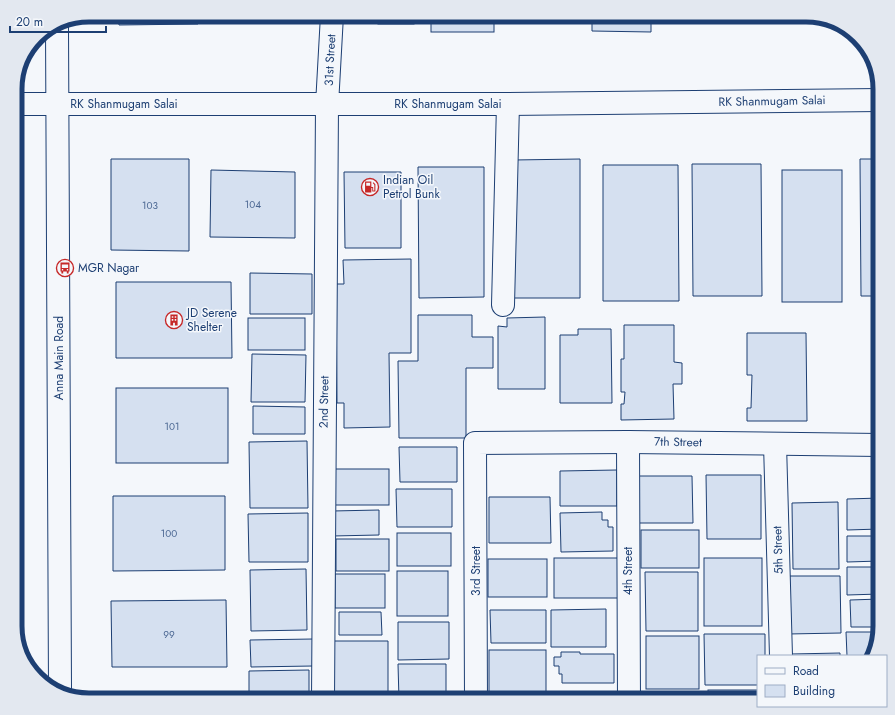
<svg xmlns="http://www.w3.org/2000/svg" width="895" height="715" font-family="Jost,sans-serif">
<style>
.building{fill:#d5e0f0;stroke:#1d3f73}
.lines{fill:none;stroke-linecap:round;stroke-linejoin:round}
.minor-casing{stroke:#1d3f73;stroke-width:24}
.tertiary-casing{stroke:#1d3f73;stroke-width:24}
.secondary-casing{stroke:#1d3f73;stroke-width:24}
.minor{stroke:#f4f7fb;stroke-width:22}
.tertiary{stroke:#f4f7fb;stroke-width:22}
.secondary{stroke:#f4f7fb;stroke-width:22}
.labels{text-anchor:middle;stroke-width:3;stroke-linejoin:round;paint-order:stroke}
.number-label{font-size:10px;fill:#4b6792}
.street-label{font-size:12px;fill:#1d3f73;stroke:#f4f7fb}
.poi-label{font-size:12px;fill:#1d3f73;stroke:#f4f7fb;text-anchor:start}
.rim{fill:none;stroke:#1d3f73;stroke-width:5}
</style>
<rect width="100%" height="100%" fill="#f4f7fb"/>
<!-- building -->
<g class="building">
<polygon points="118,15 198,15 198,24 119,25"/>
<rect x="378" y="15" width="36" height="9"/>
<rect x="431" y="15" width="63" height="17"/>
<rect x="525" y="15" width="42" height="4"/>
<polygon points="592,15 651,15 651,32 592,31"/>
<polygon points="781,15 806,15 810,17 781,17"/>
<polygon points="111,159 189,159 189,251 111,250"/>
<polygon points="580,159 580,298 514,298 513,160"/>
<polygon points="860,159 880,159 880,296 861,296"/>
<polygon points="692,164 761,164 762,296 693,296"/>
<polygon points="603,165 678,165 679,301 603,301"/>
<polygon points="418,167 484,167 484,297 419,298"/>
<polygon points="211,170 295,172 295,238 210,237"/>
<rect x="782" y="170" width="60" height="132"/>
<polygon points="344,172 401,172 401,248 345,248"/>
<polygon points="411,259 411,353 389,353 390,427 344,428 344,403 337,403 336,284 344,284 343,260"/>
<polygon points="250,273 312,274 312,314 250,314"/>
<polygon points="116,282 231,282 232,358 116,358"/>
<polygon points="418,315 472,315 472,337 493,337 493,368 466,368 466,438 399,438 398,361 418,361"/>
<polygon points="545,317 545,389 498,389 498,326 507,327 507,318"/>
<rect x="248" y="318" width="57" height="32"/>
<polygon points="624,325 674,325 674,362 682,363 682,384 673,384 674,419 621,420 621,404 624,404 625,392 621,392 621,359 624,359"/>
<polygon points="578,329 611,329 612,403 560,403 560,335 578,335"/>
<rect x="879" y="332" width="1" height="48"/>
<polygon points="747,333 806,333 807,421 747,421 747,408 751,408 752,375 747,375"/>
<polygon points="252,354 306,355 305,402 251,402"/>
<rect x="116" y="388" width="112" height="75"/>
<polygon points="253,406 305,407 305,434 253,434"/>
<polygon points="307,441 308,508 250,508 249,442"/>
<polygon points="399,447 457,447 457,482 400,482"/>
<rect x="332" y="469" width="57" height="36"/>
<polygon points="617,470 617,506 560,506 560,471"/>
<polygon points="706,475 761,475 761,539 707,539"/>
<polygon points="636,476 692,476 693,523 636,523"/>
<polygon points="396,489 452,489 452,527 397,527"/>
<polygon points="113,496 225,496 225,570 113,571"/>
<polygon points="489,497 550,497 551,543 489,543"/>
<polygon points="880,498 880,529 847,530 847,499"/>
<polygon points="838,502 839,569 793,569 792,503"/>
<polygon points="379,510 379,535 332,536 332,511"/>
<polygon points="602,512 602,520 608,520 608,527 613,527 613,551 561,552 560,513"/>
<polygon points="308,513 308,562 249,562 248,514"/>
<rect x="641" y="530" width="58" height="38"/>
<rect x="397" y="533" width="54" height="33"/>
<polygon points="847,536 880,536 880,561 847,562"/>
<rect x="336" y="539" width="53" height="32"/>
<rect x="554" y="558" width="66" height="40"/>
<rect x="704" y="558" width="58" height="68"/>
<rect x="488" y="559" width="59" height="38"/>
<polygon points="847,567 880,567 880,594 847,595"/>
<polygon points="306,569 307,630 251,631 250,570"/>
<rect x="397" y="571" width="51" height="45"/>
<polygon points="645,572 698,572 698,631 646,631"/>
<rect x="335" y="574" width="50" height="34"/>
<polygon points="787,576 840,576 841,633 788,634"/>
<polygon points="880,599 880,627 851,627 850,600"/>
<polygon points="226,600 227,667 112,667 111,601"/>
<polygon points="606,609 606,647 551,647 551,610"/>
<polygon points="490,610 546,610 546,643 491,643"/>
<polygon points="339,612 381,612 382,635 339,635"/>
<polygon points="398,622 449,622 449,659 398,660"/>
<polygon points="846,632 878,632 869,656 847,656"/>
<polygon points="704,634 765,634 765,656 758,656 758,685 705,685"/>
<rect x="646" y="636" width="53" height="53"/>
<polygon points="313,639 313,666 251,667 250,640"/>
<polygon points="331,641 388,641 388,698 332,698"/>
<rect x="489" y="650" width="57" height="45"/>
<polygon points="561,652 580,652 580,654 614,654 614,683 562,683 562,674 559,674 559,666 554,666 554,657 561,657"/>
<polygon points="840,653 840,656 791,656 791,654"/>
<polygon points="398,664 446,664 446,700 399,700"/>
<polygon points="309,670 309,692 249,693 249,671"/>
<rect x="708" y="690" width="50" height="10"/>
<rect x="553" y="694" width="62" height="6"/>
<rect x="113" y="695" width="123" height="5"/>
<polygon points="308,696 308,700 251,700 251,697"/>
<rect x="644" y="696" width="56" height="4"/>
<rect x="493" y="698" width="53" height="2"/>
</g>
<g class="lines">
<!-- minor casing -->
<g class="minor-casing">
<g id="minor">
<polyline points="503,305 508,104"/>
<polyline points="628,442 629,700"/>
<polyline points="775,444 781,656"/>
<polyline points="323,700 327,105 332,15"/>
<polyline points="476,700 475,443 628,442 880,445"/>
</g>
</g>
<!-- tertiary casing -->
<g class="tertiary-casing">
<polyline id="tertiary" points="15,104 508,104 880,100"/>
</g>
<!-- secondary casing -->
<g class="secondary-casing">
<polyline id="secondary" points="57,27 60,689"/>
</g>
<!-- minor -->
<use href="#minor" class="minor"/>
<!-- tertiary -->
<use href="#tertiary" class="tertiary"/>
<!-- secondary -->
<use href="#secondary" class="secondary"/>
</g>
<!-- icons -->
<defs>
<g id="fuel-ring" transform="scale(0.9)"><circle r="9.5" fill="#f4f7fb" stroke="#c62828" stroke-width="1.5"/><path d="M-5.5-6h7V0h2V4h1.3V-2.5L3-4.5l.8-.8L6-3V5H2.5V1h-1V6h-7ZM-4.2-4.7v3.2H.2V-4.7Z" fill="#c62828"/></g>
<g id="bus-ring" transform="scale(0.9)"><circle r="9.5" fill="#f4f7fb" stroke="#c62828" stroke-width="1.5"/><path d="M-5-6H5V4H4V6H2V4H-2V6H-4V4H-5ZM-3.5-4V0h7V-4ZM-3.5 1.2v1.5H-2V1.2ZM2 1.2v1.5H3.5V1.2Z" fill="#c62828"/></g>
<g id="building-ring" transform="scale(0.9)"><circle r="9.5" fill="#f4f7fb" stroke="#c62828" stroke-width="1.5"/><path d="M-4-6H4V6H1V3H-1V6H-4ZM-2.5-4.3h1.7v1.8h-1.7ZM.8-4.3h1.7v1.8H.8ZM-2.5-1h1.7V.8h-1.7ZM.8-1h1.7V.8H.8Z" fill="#c62828"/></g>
</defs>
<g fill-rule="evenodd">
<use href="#fuel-ring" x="370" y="187"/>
<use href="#bus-ring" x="65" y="268"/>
<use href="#building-ring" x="174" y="320"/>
</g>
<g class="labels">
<!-- number labels -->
<g class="number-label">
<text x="253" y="208">104</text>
<text x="150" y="209">103</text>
<text x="172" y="430">101</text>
<text x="169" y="537">100</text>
<text x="169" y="638">99</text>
</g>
<!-- street labels -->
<g class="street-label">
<text transform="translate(330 60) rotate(-87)" y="4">31st Street</text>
<text transform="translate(772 101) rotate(-1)" y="4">RK Shanmugam Salai</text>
<text x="124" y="108">RK Shanmugam Salai</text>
<text x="448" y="108">RK Shanmugam Salai</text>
<text transform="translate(59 358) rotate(-90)" y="4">Anna Main Road</text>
<text transform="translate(324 402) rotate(-89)" y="4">2nd Street</text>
<text transform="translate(678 442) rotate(1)" y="4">7th Street</text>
<text transform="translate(778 550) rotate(-92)" y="4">5th Street</text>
<text transform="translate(476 571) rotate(-90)" y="4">3rd Street</text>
<text transform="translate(628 571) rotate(-90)" y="4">4th Street</text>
</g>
<!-- poi labels -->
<g class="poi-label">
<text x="383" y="184">Indian Oil<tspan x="383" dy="14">Petrol Bunk</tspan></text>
<text x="78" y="272">MGR Nagar</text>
<text x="187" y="317">JD Serene<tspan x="187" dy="14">Shelter</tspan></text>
</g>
</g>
<!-- crop -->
<path d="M0 0H895V715H0ZM89 22H806A67 67 0 0 1 873 89V626A67 67 0 0 1 806 693H89A67 67 0 0 1 22 626V89A67 67 0 0 1 89 22Z" fill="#e3e8f0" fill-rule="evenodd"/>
<path class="rim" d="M89 22H806A67 67 0 0 1 873 89V626A67 67 0 0 1 806 693H89A67 67 0 0 1 22 626V89A67 67 0 0 1 89 22Z"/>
<!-- legend -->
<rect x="757" y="655" width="130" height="52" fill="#f4f7fb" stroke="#9eadc5"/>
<rect x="765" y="668" width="20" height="6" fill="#f4f7fb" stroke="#9eadc5"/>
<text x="793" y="675" font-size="12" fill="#1d3f73">Road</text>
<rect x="765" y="685" width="20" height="12" fill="#d5e0f0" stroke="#9eadc5"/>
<text x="793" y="695" font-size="12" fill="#1d3f73">Building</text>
<!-- scale -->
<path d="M10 26v6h96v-6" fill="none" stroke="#1d3f73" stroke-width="2"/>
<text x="16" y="26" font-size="12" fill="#1d3f73" stroke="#f4f7fb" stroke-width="3" paint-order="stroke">20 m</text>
</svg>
